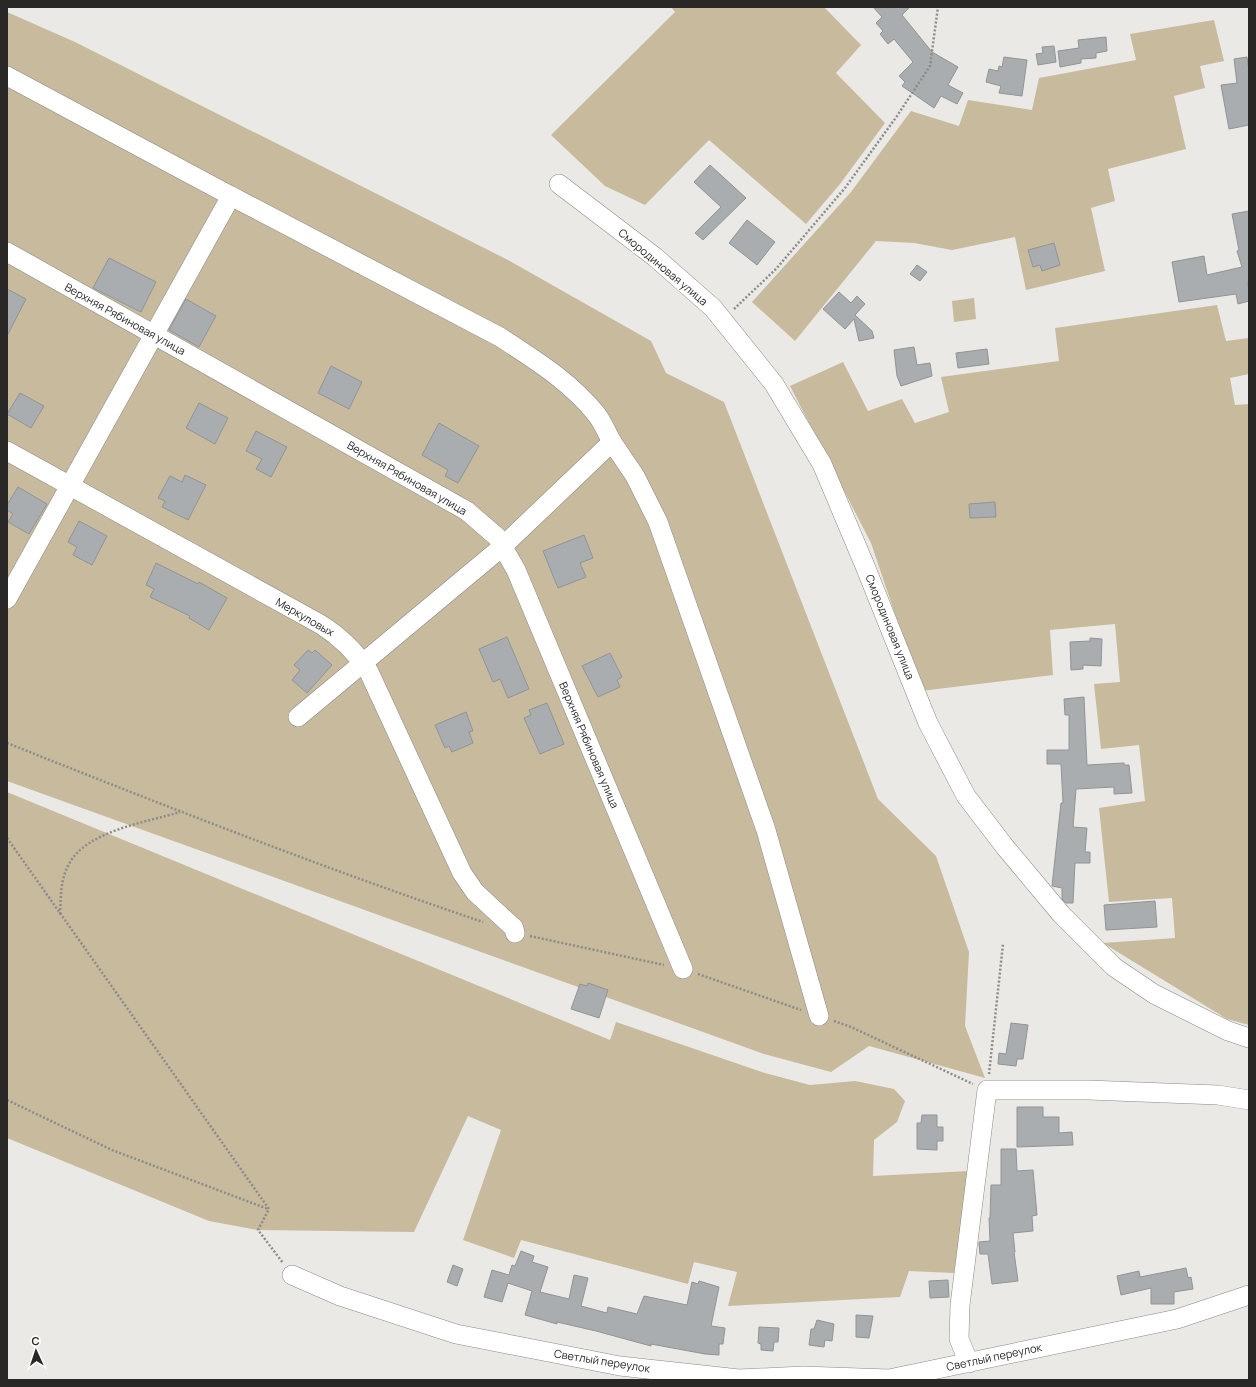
<svg xmlns="http://www.w3.org/2000/svg" width="1256" height="1387" font-family="Manrope,sans-serif">
<style>
.green{fill:#c7ba9d}
.building{fill:#a9adaf;stroke:#909496}
.lines{fill:none;stroke-linecap:round;stroke-linejoin:round}
.minor-casing{stroke:#8a8985;stroke-width:20}
.path{stroke:#8d8b89;stroke-width:2.5;stroke-dasharray:2 2;stroke-linecap:butt}
.minor{stroke:#fff;stroke-width:19}
.labels{text-anchor:middle;stroke-width:3;stroke-linejoin:round;paint-order:stroke}
.street-label{font-size:11px;fill:#292827;stroke:#fff}
</style>
<rect width="100%" height="100%" fill="#ebe9e5"/>
<!-- green -->
<g class="green">
<polygon points="671,7 824,7 861,45 836,73 885,123 840,184 806,224 709,140 645,205 605,186 551,135 675,12"/>
<polygon points="7,12 75,42 508,260 651,341 666,373 724,402 878,799 936,856 969,952 965,1026 985,1078 869,1046 831,1072 764,1054 7,781"/>
<polygon points="1214,20 1224,61 1200,66 1205,88 1174,96 1186,149 1108,169 1115,201 1091,208 1105,271 1026,290 1015,237 952,250 914,243 876,241 795,341 752,302 851,192 911,111 959,126 968,100 1032,110 1039,78 1136,60 1130,34"/>
<polygon points="974,298 976,319 954,322 952,301"/>
<polygon points="1217,305 1226,341 1249,338 1249,374 1230,378 1235,405 1249,404 1249,1025 1227,1019 1103,943 1175,938 1172,898 1109,902 1099,808 1145,801 1139,745 1101,749 1094,684 1120,682 1115,624 1050,630 1053,675 921,691 871,543 790,386 843,362 868,411 902,399 915,423 949,412 941,377 1059,361 1055,328"/>
<polygon points="7,792 610,1040 616,1022 765,1073 810,1085 855,1081 894,1089 905,1101 897,1122 874,1140 873,1176 969,1171 954,1273 909,1271 900,1297 728,1306 737,1272 694,1262 688,1284 521,1240 514,1258 463,1240 501,1130 468,1116 414,1232 258,1230 209,1221 7,1138"/>
</g>
<!-- building -->
<g class="building">
<polygon points="873,7 910,7 902,15 932,52 958,67 948,85 963,93 957,104 941,96 934,108 902,86 905,82 899,76 913,62 894,39 888,44 880,34 883,31 876,23 882,17"/>
<polygon points="1106,37 1107,51 1096,53 1096,58 1081,59 1081,63 1060,67 1058,51 1079,48 1078,40"/>
<polygon points="1054,46 1056,62 1038,65 1036,54 1043,53 1042,47"/>
<polygon points="1004,57 1027,60 1022,96 999,93 1001,86 986,82 989,69 998,71 999,66 1002,67"/>
<polygon points="1247,57 1249,71 1249,125 1229,129 1221,85 1237,83 1234,59"/>
<polygon points="710,165 746,198 703,240 695,233 721,207 694,182"/>
<polygon points="1249,211 1249,281 1248,281 1249,301 1238,304 1236,294 1179,302 1172,262 1204,256 1207,275 1242,267 1237,251 1239,250 1232,214"/>
<polygon points="747,220 775,242 757,265 729,243"/>
<polygon points="1054,243 1060,265 1042,271 1040,265 1033,267 1028,250"/>
<polygon points="109,258 156,282 141,312 93,288"/>
<polygon points="917,265 927,272 920,281 910,274"/>
<polygon points="7,289 26,299 7,336"/>
<polygon points="839,292 851,303 857,296 865,304 855,315 872,331 874,338 859,341 854,319 845,329 823,309"/>
<polygon points="186,299 216,316 199,347 169,330"/>
<polygon points="914,347 917,365 930,363 932,376 901,386 897,376 894,350"/>
<polygon points="987,349 989,364 958,368 956,353"/>
<polygon points="331,366 362,382 349,409 318,393"/>
<polygon points="20,393 44,406 31,428 7,414"/>
<polygon points="199,403 228,418 215,444 186,428"/>
<polygon points="439,423 479,446 458,483 445,476 448,470 422,455"/>
<polygon points="256,431 287,447 271,477 256,469 262,459 246,451"/>
<polygon points="185,475 206,485 188,520 162,507 165,501 158,498 170,476 182,482"/>
<polygon points="18,487 47,504 29,534 8,522 13,514 7,510 7,505"/>
<polygon points="995,502 996,517 970,518 969,504"/>
<polygon points="79,521 107,536 92,565 73,555 77,547 68,542"/>
<polygon points="584,535 593,558 580,563 586,577 558,588 543,551"/>
<polygon points="156,563 198,584 199,582 227,598 209,630 189,618 190,616 150,597 154,589 146,585"/>
<polygon points="507,637 529,689 508,698 500,679 493,682 479,649"/>
<polygon points="1090,638 1102,639 1101,666 1083,665 1083,669 1071,670 1070,642 1090,641"/>
<polygon points="308,650 312,653 315,650 332,665 307,693 292,680 300,670 294,665"/>
<polygon points="610,653 622,677 617,680 620,687 598,697 582,666"/>
<polygon points="1084,697 1087,765 1124,763 1124,765 1129,765 1132,793 1114,794 1114,787 1076,789 1073,827 1087,828 1085,852 1090,852 1090,863 1075,863 1073,903 1066,903 1062,899 1062,888 1052,886 1061,803 1063,803 1061,764 1047,764 1047,750 1069,750 1069,715 1065,715 1064,699"/>
<polygon points="547,703 564,744 540,754 524,718 531,715 529,710"/>
<polygon points="466,712 473,731 469,732 473,743 452,752 449,746 445,748 435,725"/>
<polygon points="1155,901 1157,927 1106,930 1104,905"/>
<polygon points="588,983 608,990 599,1018 571,1009 580,984 587,986"/>
<polygon points="1011,1023 1028,1025 1023,1059 1017,1059 1016,1066 998,1064 999,1053 1006,1054"/>
<polygon points="1017,1107 1043,1107 1043,1117 1059,1117 1059,1133 1072,1132 1073,1145 1017,1147"/>
<polygon points="922,1115 937,1115 937,1127 943,1127 943,1141 937,1141 937,1150 917,1149 917,1123 921,1123"/>
<polygon points="1001,1149 1016,1149 1017,1171 1033,1170 1037,1215 1032,1216 1033,1231 1013,1233 1015,1252 1014,1252 1018,1281 992,1284 988,1254 980,1254 979,1244 979,1242 990,1241 989,1218 990,1218 991,1185 1001,1185"/>
<polygon points="521,1251 534,1256 532,1262 548,1267 540,1292 569,1299 574,1275 588,1278 581,1306 607,1313 608,1307 637,1314 644,1296 687,1305 692,1282 698,1284 699,1281 719,1287 711,1326 725,1328 723,1344 719,1344 719,1355 705,1354 651,1344 651,1346 596,1331 557,1322 557,1324 525,1315 532,1291 508,1283 502,1302 484,1297 492,1270 509,1275 512,1265 515,1266"/>
<polygon points="453,1265 463,1269 457,1286 447,1282"/>
<polygon points="1186,1268 1188,1278 1191,1277 1193,1289 1174,1292 1174,1304 1151,1304 1151,1288 1121,1295 1117,1276 1139,1271 1140,1277"/>
<polygon points="948,1280 949,1297 930,1298 929,1281"/>
<polygon points="856,1315 873,1316 869,1338 856,1337"/>
<polygon points="817,1320 834,1324 832,1341 825,1340 824,1347 809,1345 811,1329 814,1329"/>
<polygon points="759,1327 779,1328 778,1342 774,1342 773,1351 761,1350 761,1344 758,1343"/>
</g>
<g class="lines">
<!-- minor casing -->
<g class="minor-casing">
<g id="minor">
<polyline points="7,76 231,196"/>
<polyline points="559,184 655,257 713,308 774,384 822,464 865,566 928,723 966,796 1005,847 1061,914 1114,967 1154,994 1228,1031 1249,1038"/>
<polyline points="7,252 467,511 497,537 516,570 683,969"/>
<polyline points="612,442 635,476 658,522 766,830 819,1016"/>
<path d="M7 451 320 624C341 637 356 652 369 672L462 873 475 892 514 928 515 933"/>
<path d="M7 599 231 196 500 337C535 360 571 382 597 415 603 423 607 433 612 442L502 547 298 717"/>
<polyline points="292,1275 340,1296 456,1334 620,1366 739,1379 803,1376 889,1379 1177,1319 1249,1295"/>
<polyline points="969,1363 959,1339 960,1305 987,1090 1088,1090 1218,1095 1249,1100"/>
</g>
</g>
<!-- path -->
<g class="path">
<polyline points="734,309 776,269 845,188 897,116 930,66 938,7"/>
<path d="M7 743C165 806 323 868 483 922"/>
<polyline points="7,838 269,1209 258,1230 283,1263"/>
<path d="M60 914C61 897 60 880 69 864 86 831 147 822 180 812"/>
<polyline points="530,936 664,965"/>
<polyline points="698,974 801,1010"/>
<polyline points="834,1021 851,1027 973,1084"/>
<polyline points="989,1074 1003,944"/>
<polyline points="7,1100 112,1150 268,1209"/>
</g>
<!-- minor -->
<use href="#minor" class="minor"/>
</g>
<g class="labels">
<!-- street labels -->
<g class="street-label">
<text transform="translate(663 267) rotate(40)" y="4">Смородиновая улица</text>
<text transform="translate(125 319) rotate(29)" y="4">Верхняя Рябиновая улица</text>
<text transform="translate(407 478) rotate(30)" y="4">Верхняя Рябиновая улица</text>
<text transform="translate(305 617) rotate(30)" y="4">Меркуловых</text>
<text transform="translate(890 627) rotate(68)" y="4">Смородиновая улица</text>
<text transform="translate(589 745) rotate(67)" y="4">Верхняя Рябиновая улица</text>
<text transform="translate(994 1357) rotate(-12)" y="4">Светлый переулок</text>
<text transform="translate(602 1361) rotate(9)" y="4">Светлый переулок</text>
</g>
</g>
<!-- border -->
<rect width="1256" height="1387" fill="none" stroke="#292827" stroke-width="16"/>
<!-- north arrow -->
<g transform="translate(36 1351) rotate(357)" stroke="#ffffff" stroke-width="3" paint-order="stroke">
<path d="M0-3L7 15L0 10L-7 15Z" fill="#292827"/>
<text y="-6" font-size="11" font-weight="bold" text-anchor="middle" fill="#292827">С</text>
</g>
</svg>
